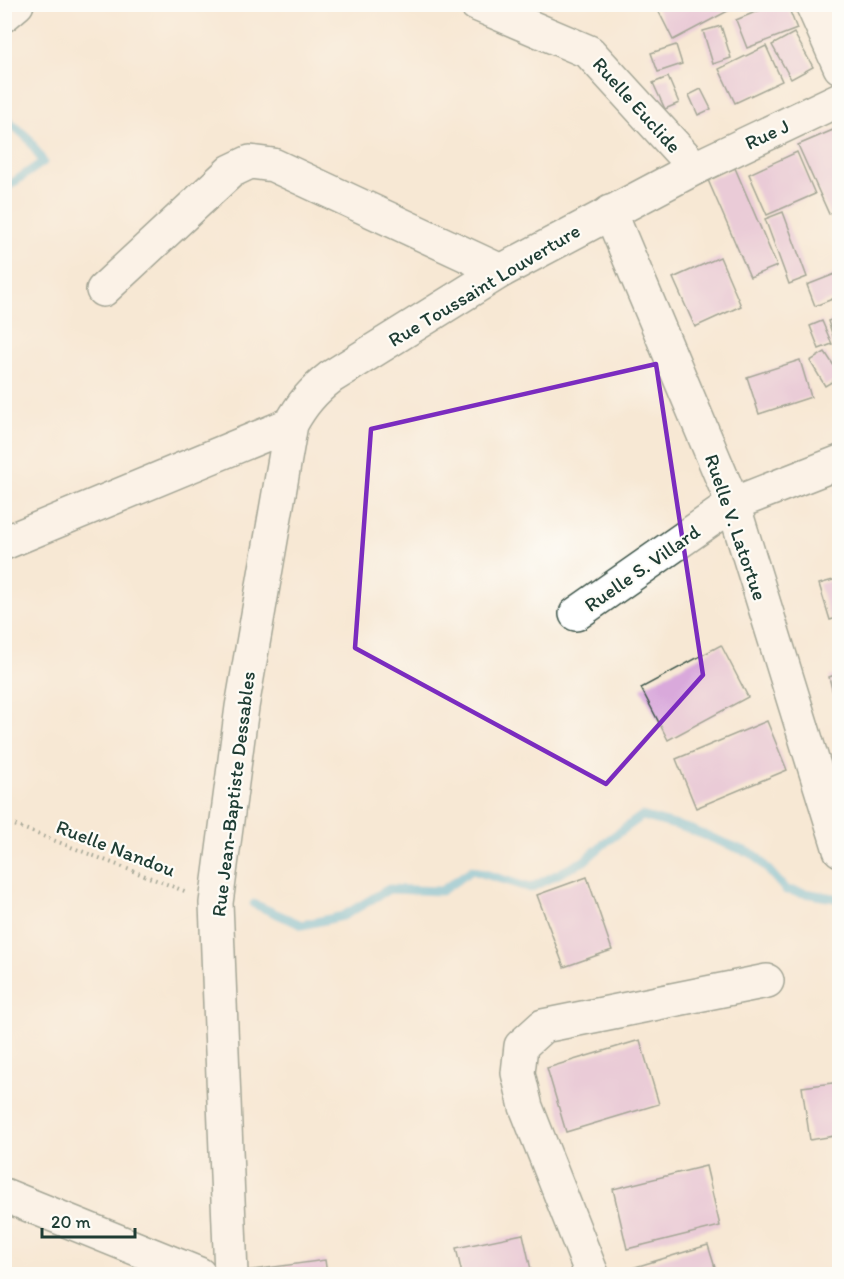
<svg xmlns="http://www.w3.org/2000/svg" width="844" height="1279" font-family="Itim,sans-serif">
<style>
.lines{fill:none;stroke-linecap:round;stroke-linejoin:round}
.stream{stroke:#58b7d7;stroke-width:9}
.building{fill:#d9a9db}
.minor-casing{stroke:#3f574c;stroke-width:36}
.path{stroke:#3f574c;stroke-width:4;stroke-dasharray:1.5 4.5;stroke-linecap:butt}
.minor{stroke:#fff;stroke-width:33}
.marked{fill:none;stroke:#7b2cbf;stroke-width:4.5;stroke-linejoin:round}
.labels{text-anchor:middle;stroke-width:4.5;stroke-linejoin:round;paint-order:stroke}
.street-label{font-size:20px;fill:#1f3d34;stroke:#fdfcf7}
</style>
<rect width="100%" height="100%" fill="#fdfcf7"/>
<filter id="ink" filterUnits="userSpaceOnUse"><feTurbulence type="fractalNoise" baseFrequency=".0167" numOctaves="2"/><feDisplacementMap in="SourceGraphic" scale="12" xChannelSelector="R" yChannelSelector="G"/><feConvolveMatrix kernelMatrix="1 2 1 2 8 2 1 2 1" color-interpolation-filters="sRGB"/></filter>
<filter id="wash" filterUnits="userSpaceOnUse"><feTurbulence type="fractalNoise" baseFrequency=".008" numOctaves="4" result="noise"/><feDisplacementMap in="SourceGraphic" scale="24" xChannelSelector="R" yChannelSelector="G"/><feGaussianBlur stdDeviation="1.35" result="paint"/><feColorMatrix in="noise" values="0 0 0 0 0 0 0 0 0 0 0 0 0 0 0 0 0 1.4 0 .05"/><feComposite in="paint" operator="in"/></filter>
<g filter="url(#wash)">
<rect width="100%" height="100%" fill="#f7e8d4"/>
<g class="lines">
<!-- stream -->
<g class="stream">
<polyline points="4,117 28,138 43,162 4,189"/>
<polyline points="254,904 302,925 343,916 389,889 441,891 472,870 530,888 584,861 607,841 642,816 689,829 755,855 786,890 840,899"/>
</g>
</g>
<g id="blocks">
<!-- building -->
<g class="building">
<polygon points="655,4 741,4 673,40"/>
<polygon points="775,4 787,4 797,29 747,48 736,20"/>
<polygon points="721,26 731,58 713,64 703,31"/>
<polygon points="794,33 813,67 791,79 772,45"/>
<polygon points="676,45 682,64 658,72 651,53"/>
<polygon points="766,46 782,81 735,103 719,69"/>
<polygon points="668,77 679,103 665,109 653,83"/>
<polygon points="701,89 711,109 698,115 689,95"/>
<polygon points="840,127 840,209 829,214 798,145"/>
<polygon points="797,152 815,194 767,215 749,174"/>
<polygon points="735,168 777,266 750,277 708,180"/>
<polygon points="783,212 807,277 789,284 765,219"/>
<polygon points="720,257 741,306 695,327 673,278"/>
<polygon points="840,272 840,296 815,306 807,285"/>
<polygon points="840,317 840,354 839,354 828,321"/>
<polygon points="822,321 832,344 819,349 810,326"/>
<polygon points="825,352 840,375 840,377 825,386 810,361"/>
<polygon points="800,360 811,397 759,414 747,377"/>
<polygon points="840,488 840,506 839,506 834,490"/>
<polygon points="840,578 840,617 830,620 819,584"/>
<polygon points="721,645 748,697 668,740 641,688"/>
<polygon points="840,673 840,717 839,717 829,677"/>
<polygon points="767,721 787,770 696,808 676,759"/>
<polygon points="587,877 612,950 564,967 537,895"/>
<polygon points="640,1040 659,1104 566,1132 547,1068"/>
<polygon points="840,1082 840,1135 810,1140 802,1087"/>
<polygon points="706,1166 720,1226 627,1249 613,1189"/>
<polygon points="523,1234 532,1274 462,1274 456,1248"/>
<polygon points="708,1245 717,1274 634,1274 632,1268"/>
<polygon points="325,1260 327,1274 237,1274 237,1272"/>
</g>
</g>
</g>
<g filter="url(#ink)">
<use href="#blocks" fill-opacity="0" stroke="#3f574c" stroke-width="1.5"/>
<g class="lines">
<!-- minor casing -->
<g class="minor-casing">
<g id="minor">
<polyline points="476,4 589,52 695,168"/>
<polyline points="812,4 840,67"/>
<polyline points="4,15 17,4"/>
<polyline points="610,212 733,504 840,850"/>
<polyline points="103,290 231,171 250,162 273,165 501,271"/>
<polyline points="4,543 291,424"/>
<polyline points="576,614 733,504 840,462"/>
<polyline points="4,1195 199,1274"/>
<path d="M231 1274 216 903 242 707 291 424C302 404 313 391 331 377L501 271 695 168 840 99"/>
<polyline points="592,1274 526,1107 518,1073 521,1046 543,1026 767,981"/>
</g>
</g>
<!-- path -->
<polyline class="path" points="4,821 187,892"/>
<!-- minor -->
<use href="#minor" class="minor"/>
</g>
</g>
<!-- marked area -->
<path d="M0 0H844V1279H0ZM656 364 703 675 606 784 355 648 371 429Z" fill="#f7e8d4" fill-opacity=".55" fill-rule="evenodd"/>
<path class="marked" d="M656 364 703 675 606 784 355 648 371 429Z"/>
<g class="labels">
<!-- street labels -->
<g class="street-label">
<text transform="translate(637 105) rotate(48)" y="7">Ruelle Euclide</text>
<text transform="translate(767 134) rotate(-25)" y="7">Rue J</text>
<text transform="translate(484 285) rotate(-31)" y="7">Rue Toussaint Louverture</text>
<text transform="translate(736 527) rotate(71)" y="7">Ruelle V. Latortue</text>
<text transform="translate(642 568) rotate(-35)" y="7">Ruelle S. Villard</text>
<text transform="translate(233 794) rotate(-83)" y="7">Rue Jean-Baptiste Dessables</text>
<text transform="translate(116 848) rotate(21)" y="7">Ruelle Nandou</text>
</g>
</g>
<!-- margin -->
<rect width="844" height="1279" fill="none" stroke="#fdfcf7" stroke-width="24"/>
<!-- scale -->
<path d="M42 1228v9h93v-9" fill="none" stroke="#1f3d34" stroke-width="3"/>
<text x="51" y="1228" font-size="18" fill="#1f3d34" stroke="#fdfcf7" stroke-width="4.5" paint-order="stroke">20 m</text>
</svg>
